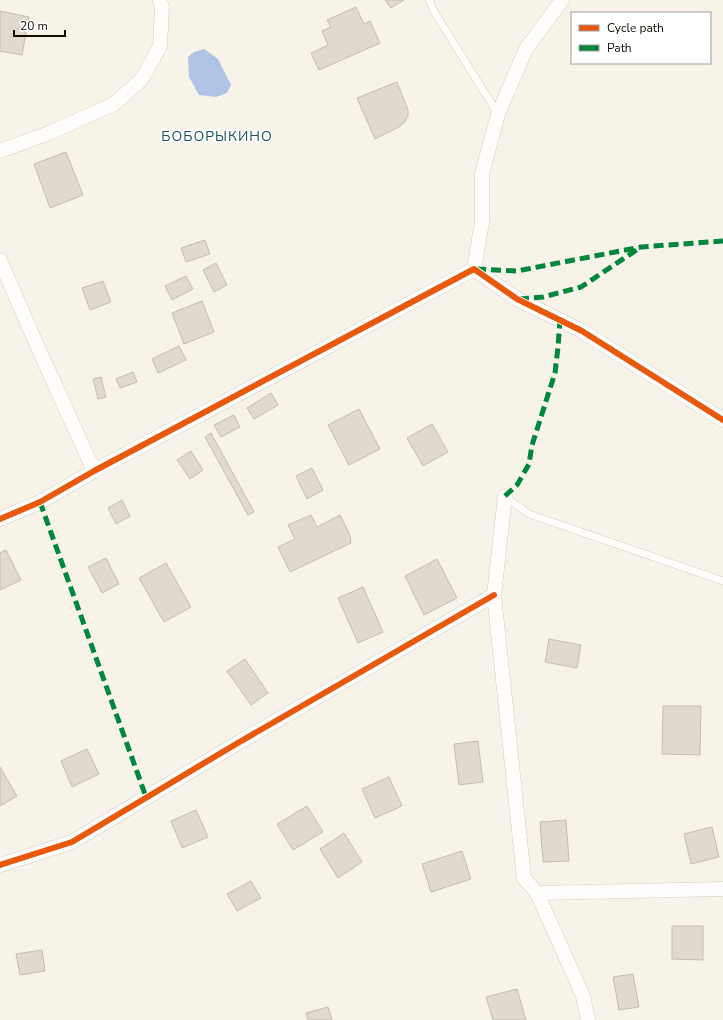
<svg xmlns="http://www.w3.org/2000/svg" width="723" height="1020" font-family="'Nunito Sans',sans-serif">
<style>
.water{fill:#aec3e5}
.building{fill:#e2d9ce;stroke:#c3bcb3}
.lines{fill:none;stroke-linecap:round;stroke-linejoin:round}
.lane-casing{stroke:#d3cdc3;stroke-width:8}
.street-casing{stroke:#d3cdc3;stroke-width:15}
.lane{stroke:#fefdfc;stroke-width:7}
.street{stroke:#fefdfc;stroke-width:14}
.quiet{stroke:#00873e;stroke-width:5;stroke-dasharray:10 5;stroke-linecap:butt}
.cycleway-casing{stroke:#fff;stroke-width:8}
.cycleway{stroke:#e8590c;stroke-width:6}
.labels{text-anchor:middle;stroke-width:3.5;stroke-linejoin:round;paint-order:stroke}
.quarter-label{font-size:14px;letter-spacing:1px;fill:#17515b;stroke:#fff}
</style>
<rect width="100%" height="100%" fill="#f8f3e9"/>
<!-- water -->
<polygon class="water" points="204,49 218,59 231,85 227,93 216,97 199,95 189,77 188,57 194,52"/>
<!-- building -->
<g class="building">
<polygon points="385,0 404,0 391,8"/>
<polygon points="356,7 364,24 370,21 380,43 319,70 311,53 328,45 322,31 331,27 327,20"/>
<polygon points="0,11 29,17 22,55 0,51"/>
<polygon points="397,82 408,110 408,116 405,122 399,127 375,139 357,98"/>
<polygon points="66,152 83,195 50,208 34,164"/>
<polygon points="205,240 210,254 186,262 181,248"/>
<polygon points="216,263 227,285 214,292 203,270"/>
<polygon points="186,276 193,289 172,300 165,286"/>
<polygon points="103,281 111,302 90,310 82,288"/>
<polygon points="202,301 214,332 184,344 172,313"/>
<polygon points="179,346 186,360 158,373 152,359"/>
<polygon points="133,372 137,382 120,388 116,379"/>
<polygon points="101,377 106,397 98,399 93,379"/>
<polygon points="271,393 278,405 254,419 247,408"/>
<polygon points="359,409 380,449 349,465 328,425"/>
<polygon points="234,415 240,427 221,437 214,425"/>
<polygon points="432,424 448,452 423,466 407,438"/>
<polygon points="211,433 254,512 248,515 205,437"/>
<polygon points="191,451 203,470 190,479 177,460"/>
<polygon points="312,468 323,490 307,499 296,476"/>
<polygon points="122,500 130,516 116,524 108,508"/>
<polygon points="311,515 317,527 340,515 350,535 351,543 290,572 278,547 295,539 288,525"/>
<polygon points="6,550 21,580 0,590 0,553"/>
<polygon points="106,558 119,584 102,593 88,567"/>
<polygon points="437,559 457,598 424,615 405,576"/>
<polygon points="166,563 191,607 164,622 139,578"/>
<polygon points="363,587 383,632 358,643 338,598"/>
<polygon points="549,639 581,645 577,668 545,662"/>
<polygon points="245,659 268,693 251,705 227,671"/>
<polygon points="663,706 701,706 700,755 662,754"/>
<polygon points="478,741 483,782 459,785 454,744"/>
<polygon points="87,749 99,774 72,787 61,761"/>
<polygon points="0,767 17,796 0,806"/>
<polygon points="389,777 402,806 375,818 362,789"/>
<polygon points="307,806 323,832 293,850 277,824"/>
<polygon points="196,810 208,837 182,848 171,821"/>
<polygon points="566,820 569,861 543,862 540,822"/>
<polygon points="712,827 719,857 691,864 684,834"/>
<polygon points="344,833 362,862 338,878 320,849"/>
<polygon points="462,851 471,879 431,892 422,864"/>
<polygon points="251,881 261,898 237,911 227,894"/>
<polygon points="672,926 703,926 703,960 672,959"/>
<polygon points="42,950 45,971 20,975 16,954"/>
<polygon points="633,974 639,1007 619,1010 613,977"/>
<polygon points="517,989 526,1020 493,1020 486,997"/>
<polygon points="328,1007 332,1020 308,1020 306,1013"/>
</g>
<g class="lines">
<!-- lane casing -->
<g class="lane-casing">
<g id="lane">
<polyline points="429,0 435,13 498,114"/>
<polyline points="505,497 529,514 723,581"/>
</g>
</g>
<!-- street casing -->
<g class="street-casing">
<g id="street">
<polyline points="0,151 49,133 114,104 142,79 160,46 162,8 160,0"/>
<polyline points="0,260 35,341 94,471"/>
<polyline points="474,269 482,222 482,174 498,114 526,49 562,0"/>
<polyline points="505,496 494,595 524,878 537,893 583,996 588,1020"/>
<polyline points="0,519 40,502 94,471 474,269 517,299 582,331 723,420"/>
<polyline points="0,865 72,842 236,744 494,595"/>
<polyline points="537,893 723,889"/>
</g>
</g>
<!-- lane -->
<use href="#lane" class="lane"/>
<!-- street -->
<use href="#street" class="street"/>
<!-- quiet -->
<g class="quiet">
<polyline points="476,269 517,271 641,247 723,241"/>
<polyline points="519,299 543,297 581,287 638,249"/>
<polyline points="505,496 517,485 529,464 532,445 555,373 558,347 560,320"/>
<polyline points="40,502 146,797"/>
</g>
<!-- cycleway casing -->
<g class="cycleway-casing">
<g id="cycleway">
<polyline points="0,519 40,502 94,471 474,269 517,299 582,331 723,420"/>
<polyline points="0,865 72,842 236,744 494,595"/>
</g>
</g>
<!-- cycleway -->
<use href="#cycleway" class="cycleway"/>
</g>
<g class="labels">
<!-- quarter labels -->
<g class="quarter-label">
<text x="217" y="141">БОБОРЫКИНО</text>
</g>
</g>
<!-- legend -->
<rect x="571" y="12" width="140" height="52" fill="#ffffff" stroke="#9f9d9a"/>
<rect x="579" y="25" width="20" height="6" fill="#e8590c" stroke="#9f9d9a"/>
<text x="607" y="32" font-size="12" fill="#100a03">Cycle path</text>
<rect x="579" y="45" width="20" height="6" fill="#00873e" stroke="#9f9d9a"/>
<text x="607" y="52" font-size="12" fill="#100a03">Path</text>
<!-- scale -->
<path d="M14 30v6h51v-6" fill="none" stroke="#100a03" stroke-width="2"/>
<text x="20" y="30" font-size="12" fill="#100a03" stroke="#ffffff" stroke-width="3" paint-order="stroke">20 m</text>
</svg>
